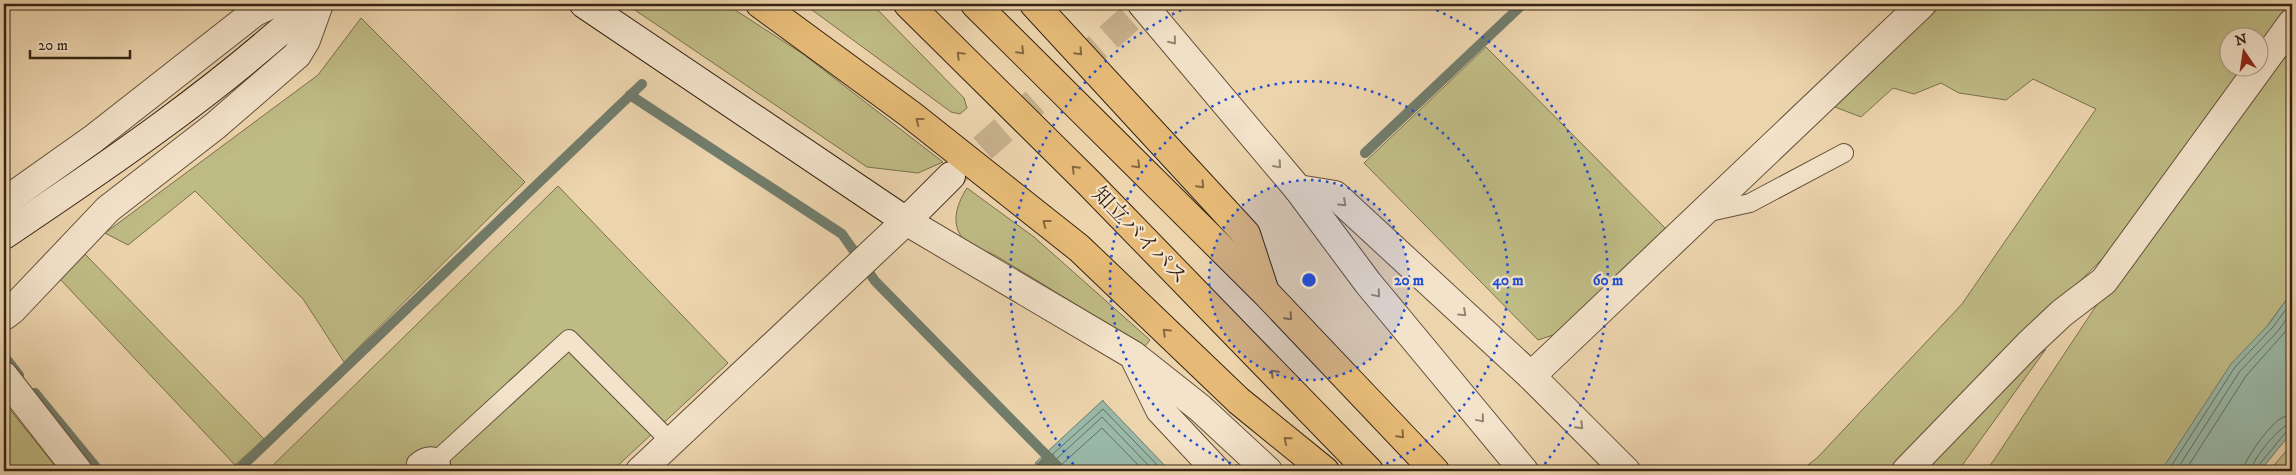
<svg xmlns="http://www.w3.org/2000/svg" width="2296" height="475" font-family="'IM FELL DW Pica','Noto Serif JP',serif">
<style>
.green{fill:#bfbb85;stroke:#7a704c}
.water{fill:#99b8a8;stroke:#717d6c}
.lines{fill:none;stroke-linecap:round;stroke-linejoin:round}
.shore{stroke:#676e5e;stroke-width:1}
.stream{stroke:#717d6c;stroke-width:10}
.secondary-tunnel{stroke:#c7b18e;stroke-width:28;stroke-dasharray:28 14;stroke-linecap:butt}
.lane-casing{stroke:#63503a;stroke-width:20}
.street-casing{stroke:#63503a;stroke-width:30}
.secondary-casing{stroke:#352413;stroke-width:30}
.highway-casing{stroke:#352413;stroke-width:30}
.lane{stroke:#f3e3ca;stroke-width:18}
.street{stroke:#f3e3ca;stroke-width:28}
.secondary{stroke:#f3e3ca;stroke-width:28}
.highway{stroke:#e6ba76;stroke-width:28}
.oneway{stroke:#94846e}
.oneway2{stroke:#856840}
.ring{fill:none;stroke:#1d4ed8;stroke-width:2.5;stroke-dasharray:2.5 5}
.labels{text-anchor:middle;stroke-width:4.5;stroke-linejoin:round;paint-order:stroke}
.street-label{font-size:21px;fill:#352413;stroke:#f3e3ca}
.centre{fill:#1d4ed8;stroke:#f3e3ca;stroke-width:2.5}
.ring-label{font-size:15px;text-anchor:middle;font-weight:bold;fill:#1d4ed8;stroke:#f3e3ca;stroke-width:4.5;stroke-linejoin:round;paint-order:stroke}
</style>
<rect width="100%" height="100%" fill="#ecd4ad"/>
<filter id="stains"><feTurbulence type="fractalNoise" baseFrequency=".004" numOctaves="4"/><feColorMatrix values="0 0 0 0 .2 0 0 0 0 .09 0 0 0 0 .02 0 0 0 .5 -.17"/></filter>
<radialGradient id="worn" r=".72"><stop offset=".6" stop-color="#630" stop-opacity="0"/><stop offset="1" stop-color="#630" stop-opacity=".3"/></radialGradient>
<!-- green -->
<g class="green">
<polygon points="626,4 726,4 803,54 943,162 918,173 867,167"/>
<polygon points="804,4 872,4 964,98 967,108 960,114 951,112"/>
<polygon points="1943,4 2292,4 2292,7 2259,54 2258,38 2228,38 2228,68 2249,68 2138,223 1891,471 1800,471 1817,458 1962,304 2096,109 2033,79 2006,100 1959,93 1941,83 1914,94 1893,88 1861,117 1835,107"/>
<polygon points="361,18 525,182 344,362 303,299 195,191 128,245 105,233 318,75"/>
<polygon points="2292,43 2292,292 2161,471 1985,471 1994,460 2096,306"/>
<polygon points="1486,47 1666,229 1556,334 1538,340 1364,163"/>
<polygon points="558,186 728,363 612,471 267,471"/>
<path d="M967 188 1034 237 1150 340 1144 347C1095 317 1047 286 998 257 988 251 968 246 962 237 950 222 958 202 967 188Z"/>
<polygon points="84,253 264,439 235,465 59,278"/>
<polygon points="2046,349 1958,471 1920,471 2001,385"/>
<polygon points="4,402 59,471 4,470"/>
<polygon points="2292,444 2292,471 2269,471"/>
</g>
<!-- water -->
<g class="water">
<polygon points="2292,292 2292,432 2260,471 2161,471 2231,364 2269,324"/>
<polygon points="1103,400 1103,401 1170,471 1043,471 1035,463"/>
</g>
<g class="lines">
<!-- shore -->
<g class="shore">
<polyline points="1046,471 1044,462 1103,409 1163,471"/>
<polyline points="1053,471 1052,463 1102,417 1154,471"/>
<polyline points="1060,471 1061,465 1102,428 1144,471"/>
<polyline points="2168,471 2235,367 2273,327 2292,301"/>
<polyline points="2176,471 2240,371 2278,331 2292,311"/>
<polyline points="2185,471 2246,376 2292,324"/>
<path d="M2243 471C2244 459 2270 425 2280 419 2284 416 2288 416 2292 416"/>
<path d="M2251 471C2251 460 2281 424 2292 423"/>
<polyline points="2257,471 2258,466 2286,432 2292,430"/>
</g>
<!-- stream -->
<g class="stream">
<polyline points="630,95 842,234 875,281 1062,471"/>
<polyline points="1365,153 1523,4"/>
<polyline points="4,356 19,375"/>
<polyline points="35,393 99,471"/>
<polyline points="237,471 642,84"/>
<polyline points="1036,471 1050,458"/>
</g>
<!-- secondary-tunnel -->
<polyline class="secondary-tunnel" points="951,176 1144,6"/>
<!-- lane casing -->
<g class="lane-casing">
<g id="lane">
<polyline points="1705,213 1750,203 1844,153"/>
<polyline points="438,459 569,339 671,442"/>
<path d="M415 471 416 463C426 453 444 453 441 471"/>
</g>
</g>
<!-- street casing -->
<g class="street-casing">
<g id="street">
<polyline points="1142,4 1298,189 1368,283 1524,471"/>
<polyline points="1298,189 1335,195 1531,376 1626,471"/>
<polyline points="4,202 93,139 255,12 272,4"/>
<polyline points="4,316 12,310 108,209 215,126 297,55 306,40 319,4"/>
<polyline points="1136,361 1160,410 1217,471"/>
<polyline points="4,376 78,471"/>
<polyline points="1531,376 1922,4"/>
<polyline points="640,471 906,221 1133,355 1200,408 1268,471"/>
<polyline points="1906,471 2030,343 2062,313 2104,281 2292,23"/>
</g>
</g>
<!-- secondary casing -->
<g class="secondary-casing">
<g id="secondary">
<polyline points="584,4 906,221 951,176"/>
<polyline points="1144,6 1146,4"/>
<path d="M4 235C110 164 217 91 311 4"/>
</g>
</g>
<!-- highway casing -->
<g class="highway-casing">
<g id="highway">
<polyline points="760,4 910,114 1079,248 1239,401 1325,471"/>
<polyline points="908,4 1089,183 1369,471"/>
<polyline points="975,4 1266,293 1435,471"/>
<polyline points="1034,4 1246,234 1264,289"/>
</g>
</g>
<!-- lane -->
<use href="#lane" class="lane"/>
<!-- street -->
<use href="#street" class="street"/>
<!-- secondary -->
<use href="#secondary" class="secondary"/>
<!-- highway -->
<use href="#highway" class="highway"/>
</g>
<!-- one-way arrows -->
<defs><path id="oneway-chevron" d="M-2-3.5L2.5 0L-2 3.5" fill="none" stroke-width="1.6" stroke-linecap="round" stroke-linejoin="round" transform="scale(1.25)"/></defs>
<g class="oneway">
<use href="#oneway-chevron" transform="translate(1173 41) rotate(51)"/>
<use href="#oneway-chevron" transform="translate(1278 165) rotate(49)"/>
<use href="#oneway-chevron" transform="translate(1343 203) rotate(43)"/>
<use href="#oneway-chevron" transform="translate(1377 294) rotate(50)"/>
<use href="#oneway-chevron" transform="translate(1463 313) rotate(43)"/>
<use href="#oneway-chevron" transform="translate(1481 419) rotate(50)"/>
<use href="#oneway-chevron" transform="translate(1580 426) rotate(45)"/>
</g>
<g class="oneway2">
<use href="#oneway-chevron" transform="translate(1021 51) rotate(45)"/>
<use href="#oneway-chevron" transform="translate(1079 52) rotate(47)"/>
<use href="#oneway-chevron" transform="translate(960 55) rotate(-135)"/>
<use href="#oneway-chevron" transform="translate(919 121) rotate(-142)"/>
<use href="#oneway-chevron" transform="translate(1137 165) rotate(45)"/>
<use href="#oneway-chevron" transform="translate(1075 169) rotate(-135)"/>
<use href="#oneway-chevron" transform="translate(1201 185) rotate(47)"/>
<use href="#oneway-chevron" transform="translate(1046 223) rotate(-142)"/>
<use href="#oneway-chevron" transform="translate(1289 317) rotate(47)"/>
<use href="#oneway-chevron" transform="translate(1166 332) rotate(-136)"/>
<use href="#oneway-chevron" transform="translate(1274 373) rotate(-134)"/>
<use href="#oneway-chevron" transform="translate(1401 435) rotate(47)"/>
<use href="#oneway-chevron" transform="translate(1287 440) rotate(-141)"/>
</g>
<!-- distance rings -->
<circle cx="1309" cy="280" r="100" fill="#1d4ed8" fill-opacity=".12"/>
<g class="ring">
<circle cx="1309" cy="280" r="100"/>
<path d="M1252 471A199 199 0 1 1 1366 471"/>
<path d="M1078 470A299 299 0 0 1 1195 4M1423 4A299 299 0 0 1 1540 470"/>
</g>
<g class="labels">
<!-- street labels -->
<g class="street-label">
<text transform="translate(1140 235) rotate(46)" y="7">知立バイパス</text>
</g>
</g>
<circle cx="1309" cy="280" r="8" class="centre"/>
<g class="ring-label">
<text x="1409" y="285">20 m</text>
<text x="1508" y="285">40 m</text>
<text x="1608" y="285">60 m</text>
</g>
<!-- margin -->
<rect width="2296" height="475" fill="none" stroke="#ecd4ad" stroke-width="20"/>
<rect x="5" y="5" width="2286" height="465" fill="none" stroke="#352413" stroke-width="2.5"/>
<rect x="10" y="10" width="2276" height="455" fill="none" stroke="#352413"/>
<!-- north arrow -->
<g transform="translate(2244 52) rotate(347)"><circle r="24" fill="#f3e3ca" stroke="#a79781"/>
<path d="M0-4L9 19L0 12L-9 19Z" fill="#8f2418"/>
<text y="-8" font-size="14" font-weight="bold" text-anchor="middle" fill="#352413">N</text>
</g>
<!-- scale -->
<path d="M30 50v8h100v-8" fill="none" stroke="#352413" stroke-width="2.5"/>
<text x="38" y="50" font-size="15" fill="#352413" stroke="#f3e3ca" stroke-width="4" paint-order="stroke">20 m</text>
<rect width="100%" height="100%" filter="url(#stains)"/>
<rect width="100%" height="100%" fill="url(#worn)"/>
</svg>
